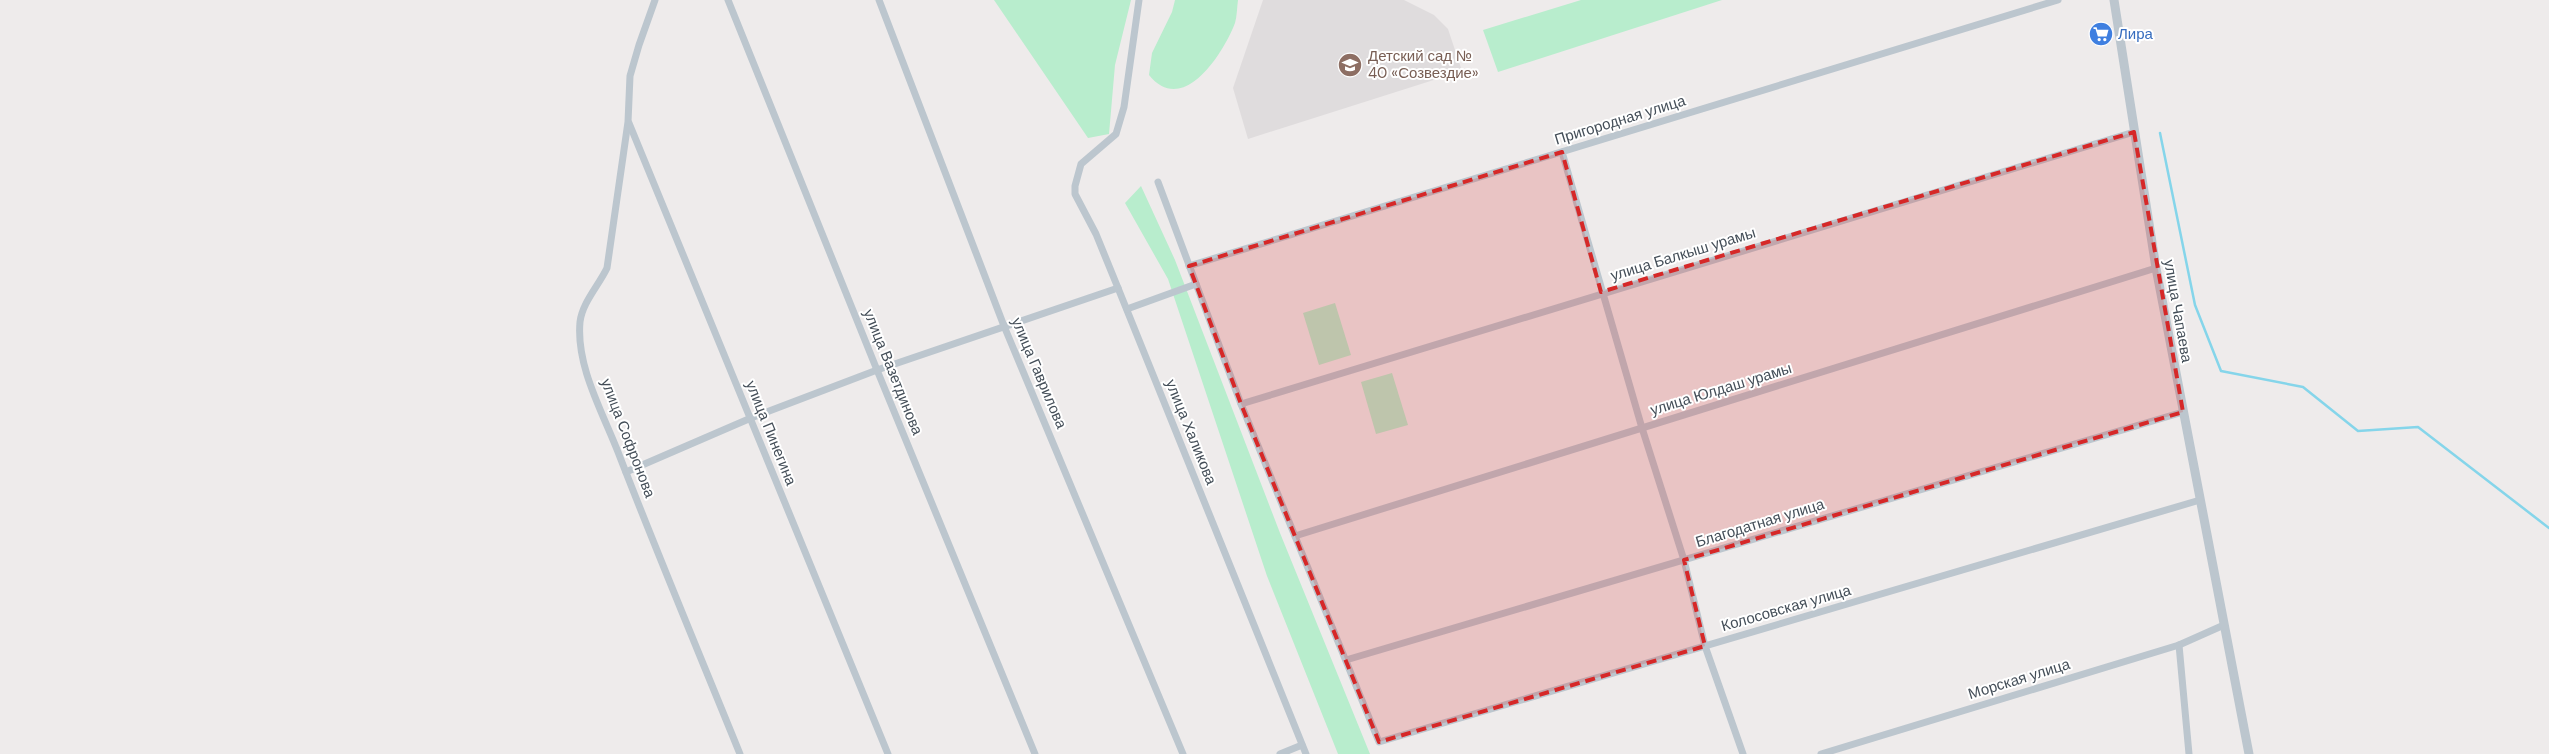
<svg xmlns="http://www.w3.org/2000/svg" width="2549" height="754" font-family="'DM Sans',sans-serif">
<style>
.education{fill:#dfdcdd}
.green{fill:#b8edcd}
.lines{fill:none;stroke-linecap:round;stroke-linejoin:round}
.stream{stroke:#85d5ea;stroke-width:2.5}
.minor{stroke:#bcc6ce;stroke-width:7}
.tertiary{stroke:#bcc6ce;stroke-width:9}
.marked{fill:#d62828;fill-opacity:0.2;stroke:#d62828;stroke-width:4;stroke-dasharray:10 6;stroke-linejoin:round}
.labels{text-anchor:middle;stroke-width:4;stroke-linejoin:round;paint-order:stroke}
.shop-label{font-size:15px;fill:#366cbe;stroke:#fff;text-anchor:start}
.education-label{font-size:15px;fill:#785e54;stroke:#fff;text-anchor:start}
.street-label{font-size:15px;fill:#444e58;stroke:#fff}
</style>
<rect width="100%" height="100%" fill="#eeebeb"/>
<!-- education -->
<polygon class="education" points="1263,0 1404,0 1434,15 1448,29 1462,71 1248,139 1233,88"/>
<!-- green -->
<g class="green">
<polygon points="994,0 1131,0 1115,65 1109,134 1088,138"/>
<path d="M1175 0H1238C1237 7 1237 16 1235 23 1223 54 1183 117 1149 75L1152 53 1172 12Z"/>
<polygon points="1581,0 1722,0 1498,72 1483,30"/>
<polygon points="1141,186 1175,260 1280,533 1370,754 1338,754 1267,576 1168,279 1125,203"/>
<polygon points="1335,303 1351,355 1319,365 1303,313"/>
<polygon points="1392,373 1408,425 1376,434 1361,382"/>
</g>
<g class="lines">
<!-- stream -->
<polyline class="stream" points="2160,133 2195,305 2221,371 2303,387 2358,431 2418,427 2549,528"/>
<!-- minor -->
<g class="minor">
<path d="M655 0 639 45 630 76 628 122 607 268C599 285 582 303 580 322 576 366 602 411 618 452 657 553 699 653 740 754"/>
<polyline points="728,0 877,370 1035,754"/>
<polyline points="879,0 1004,326 1183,754"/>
<polyline points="1139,0 1124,107 1116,134 1081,164 1075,186 1075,194 1096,234 1118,288 1306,754"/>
<polyline points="629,123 888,754"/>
<polyline points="1562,152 1642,428 1684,560 1705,646 1743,754"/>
<polyline points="1158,182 1241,404 1379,742 2200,500"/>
<polyline points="1189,266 2058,0"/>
<polyline points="1127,309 1196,284"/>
<polyline points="1241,404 2134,132"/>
<polyline points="626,472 751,418 877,370 1118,288"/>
<polyline points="1295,536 2156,268"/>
<polyline points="2179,645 2189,754"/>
<polyline points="1346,660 2183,412"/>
<polyline points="1280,754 1302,745"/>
<polyline points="1821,754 2179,645 2224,625"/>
</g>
<!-- tertiary -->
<polyline class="tertiary" points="2114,0 2156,268 2249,754"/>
</g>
<!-- marked area -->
<path class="marked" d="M2134 132 2183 412 1684 560 1705 646 1379 742 1241 404 1189 266 1562 152 1601 292Z"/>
<!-- icons -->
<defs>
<g id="supermarket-disc" transform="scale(1.25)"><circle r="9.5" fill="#3f7fe0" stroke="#fff"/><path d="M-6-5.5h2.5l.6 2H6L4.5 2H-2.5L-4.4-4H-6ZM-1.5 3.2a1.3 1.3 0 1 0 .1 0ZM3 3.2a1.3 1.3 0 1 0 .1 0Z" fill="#fff"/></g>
<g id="school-disc" transform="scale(1.25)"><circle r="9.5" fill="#8d6e63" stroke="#fff"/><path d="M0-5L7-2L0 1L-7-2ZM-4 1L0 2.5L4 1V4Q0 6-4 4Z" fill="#fff"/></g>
</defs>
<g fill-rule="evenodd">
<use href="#supermarket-disc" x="2101" y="34"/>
<use href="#school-disc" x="1350" y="65"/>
</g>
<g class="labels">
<!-- shop labels -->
<g class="shop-label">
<text x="2118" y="39">Лира</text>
</g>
<!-- education labels -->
<g class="education-label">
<text x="1368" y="61">Детский сад №<tspan x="1368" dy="17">40 «Созвездие»</tspan></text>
</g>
<!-- street labels -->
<g class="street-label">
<text transform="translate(1620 120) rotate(-17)" y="5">Пригородная улица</text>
<text transform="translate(1683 254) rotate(-17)" y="5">улица Балкыш урамы</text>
<text transform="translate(2178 311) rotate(80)" y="5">улица Чапаева</text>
<text transform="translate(893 372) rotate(68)" y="5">улица Вазетдинова</text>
<text transform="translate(1039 373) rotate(67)" y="5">улица Гаврилова</text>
<text transform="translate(1721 389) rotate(-17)" y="5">улица Юлдаш урамы</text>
<text transform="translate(1191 432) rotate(68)" y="5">улица Халикова</text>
<text transform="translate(771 433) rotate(68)" y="5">улица Пинегина</text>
<text transform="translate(628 438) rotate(69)" y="5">улица Софронова</text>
<text transform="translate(1760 523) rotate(-17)" y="5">Благодатная улица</text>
<text transform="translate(1786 608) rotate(-16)" y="5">Колосовская улица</text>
<text transform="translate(2019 679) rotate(-17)" y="5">Морская улица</text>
</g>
</g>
</svg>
